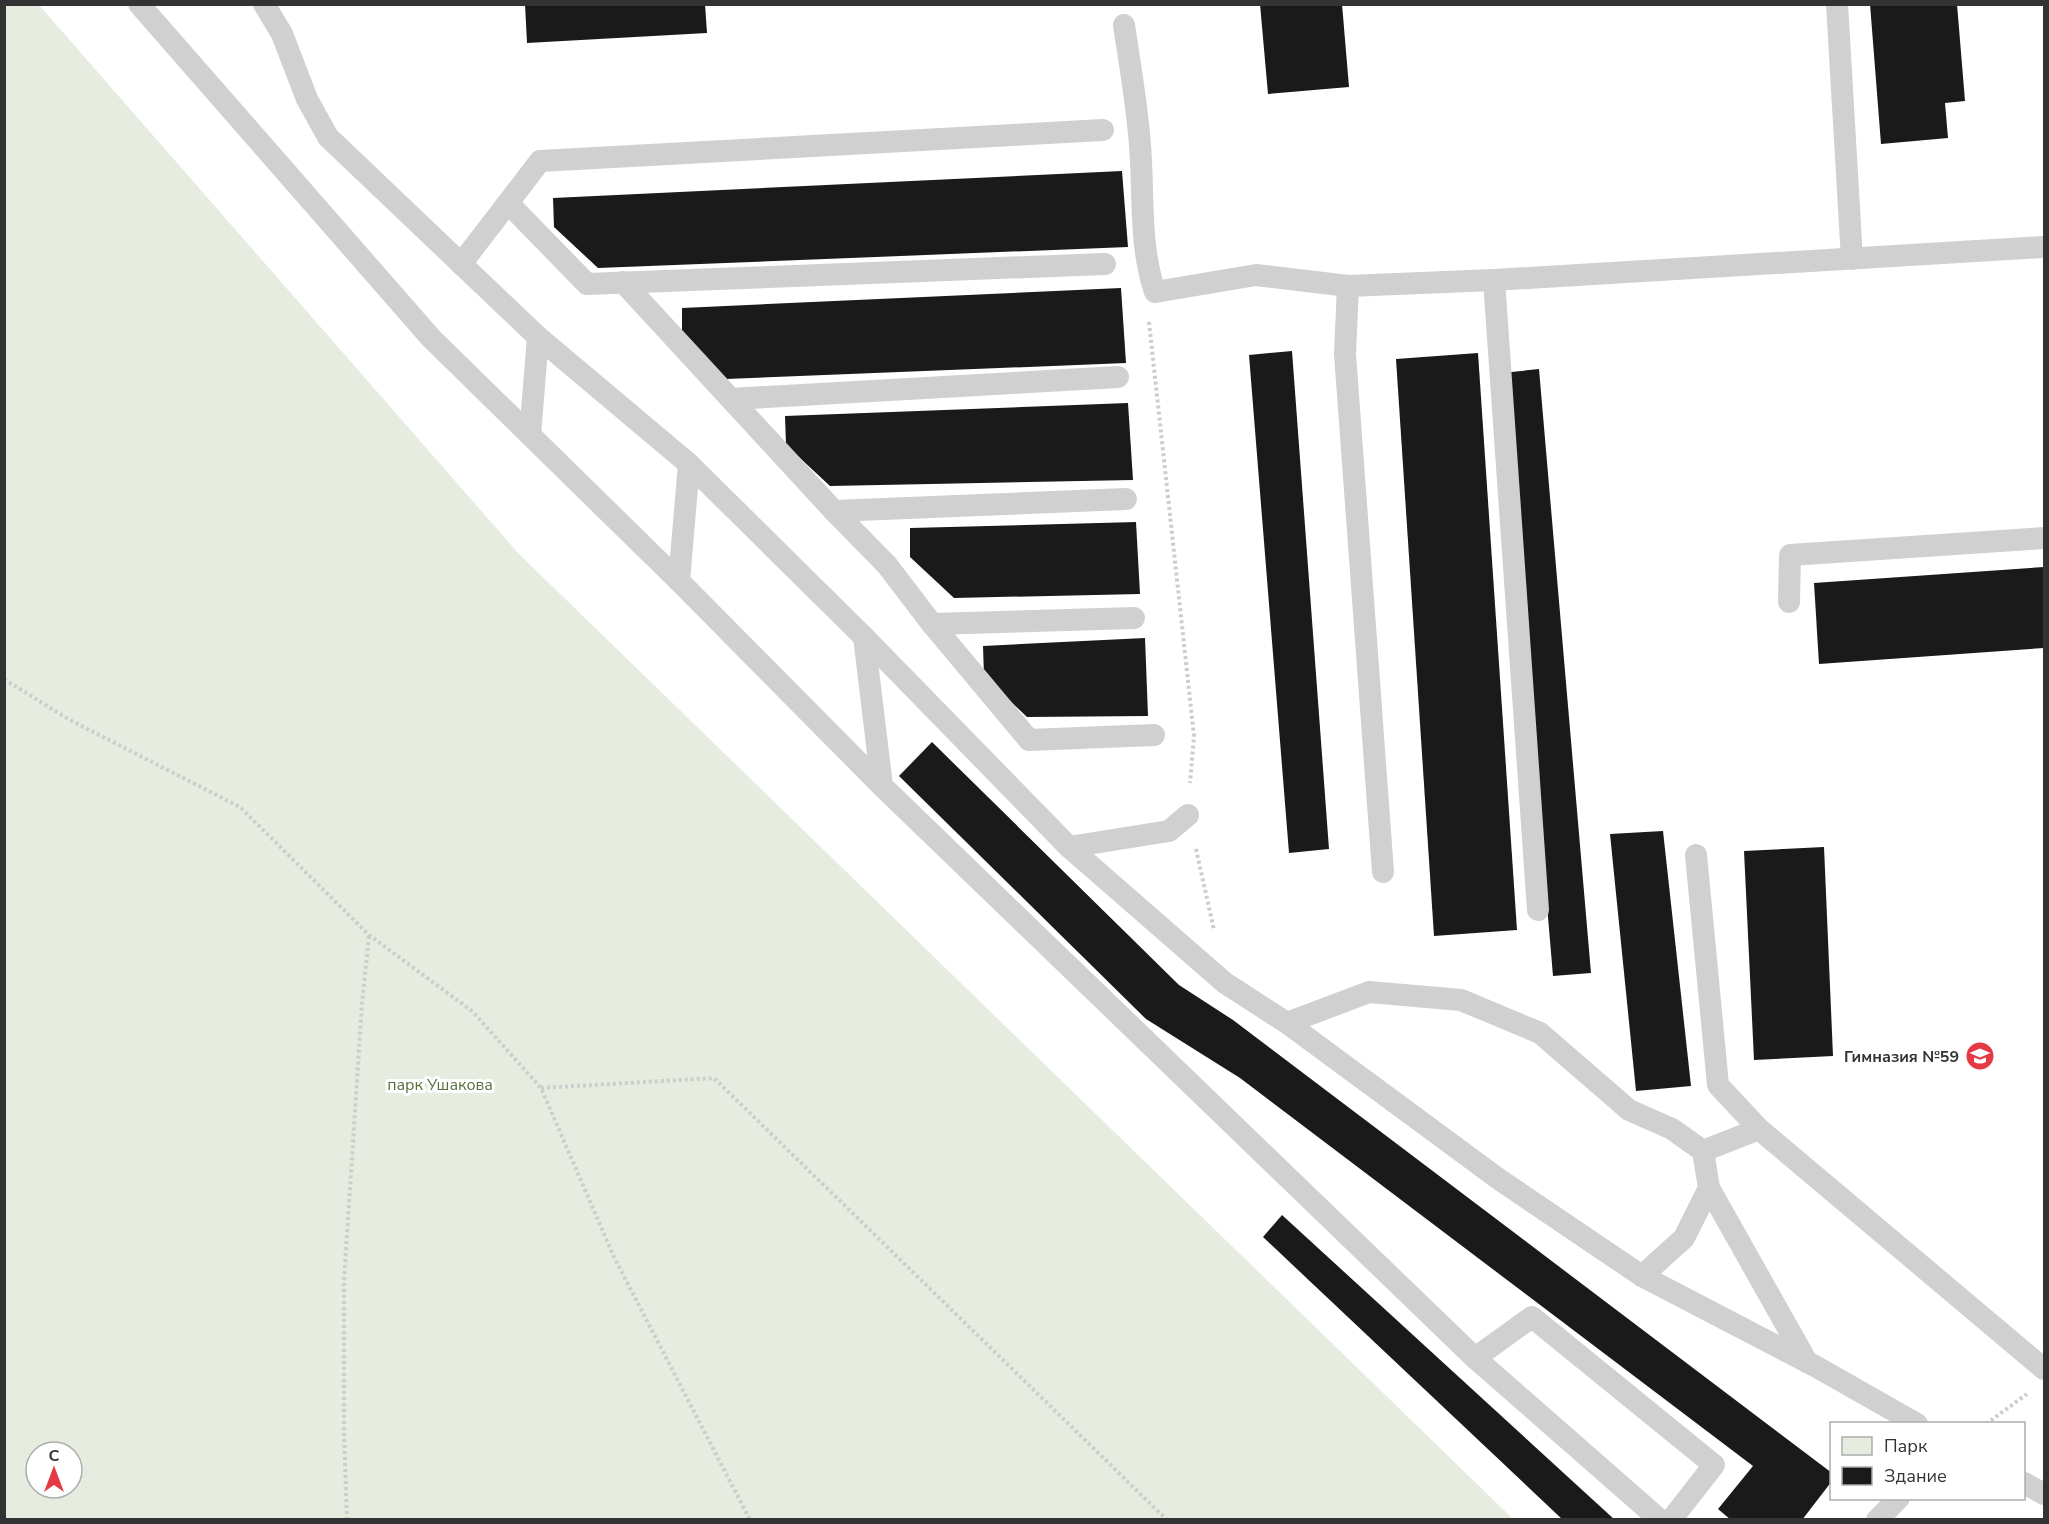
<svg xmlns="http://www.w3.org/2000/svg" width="2049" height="1524" font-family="'Nunito Sans',sans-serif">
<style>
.green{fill:#e6ecdf;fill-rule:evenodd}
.building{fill:#1a1a1a}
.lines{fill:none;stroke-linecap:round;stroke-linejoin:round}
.path{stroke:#cdcdcd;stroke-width:4;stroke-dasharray:3 3;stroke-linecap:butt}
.service{stroke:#d0d0d0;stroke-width:22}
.labels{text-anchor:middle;stroke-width:6;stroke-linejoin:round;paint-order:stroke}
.poi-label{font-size:16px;font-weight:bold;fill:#333;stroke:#fff;text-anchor:end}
.park-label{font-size:16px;fill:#56703f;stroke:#fff}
</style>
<rect width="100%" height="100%" fill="#fff"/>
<!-- green -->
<path class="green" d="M39 5 519 554 1513 1519H5L4 5ZM36 1452H72V1488H36Z"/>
<!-- building -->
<g class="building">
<polygon points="525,4 705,4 707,33 527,43"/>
<polygon points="1260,4 1342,4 1349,87 1268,94"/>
<polygon points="1870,4 1957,4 1965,101 1945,103 1948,138 1881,144"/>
<polygon points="1122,171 1128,247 598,268 554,227 553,198"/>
<polygon points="1121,288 1126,363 726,379 682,337 682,308"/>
<polygon points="1292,351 1329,849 1289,853 1249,355"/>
<polygon points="1478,353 1517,930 1434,936 1396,359"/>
<polygon points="1539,369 1591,973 1553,976 1502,373"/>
<polygon points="1128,403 1133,480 830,486 786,445 785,416"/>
<polygon points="1136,522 1140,594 954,598 910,557 910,528"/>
<polygon points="2044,567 2044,648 1819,664 1814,583"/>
<polygon points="1145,638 1148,716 1027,717 984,676 983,646"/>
<polygon points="932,742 1179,985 1233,1020 1832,1473 1832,1481 1802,1520 1731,1520 1718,1509 1753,1466 1240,1078 1146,1019 899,776"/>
<polygon points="1663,831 1691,1086 1636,1091 1610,834"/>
<polygon points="1824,847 1833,1056 1754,1060 1744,851"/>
<polygon points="1282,1215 1615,1520 1563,1520 1263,1237"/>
</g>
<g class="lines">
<!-- path -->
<g class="path">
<polyline points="1149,322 1194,736 1190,783"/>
<polyline points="4,679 68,719 240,807 369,935 472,1011 541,1088 614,1257 750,1520"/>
<polyline points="1196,849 1214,930"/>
<polyline points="541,1088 714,1078 1167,1520"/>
<polyline points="1986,1424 2027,1394"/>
<polyline points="347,1520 344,1433 344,1280 362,1004 369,936"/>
</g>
<!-- service -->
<g class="service">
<polyline points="139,4 431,338 679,581 882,786 1475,1358 1660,1520"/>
<polyline points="264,4 282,34 307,99 328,137 538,337 689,464 864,637 1069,847 1225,983 1287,1023 1500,1180 1642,1276 1815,1366 1917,1424"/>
<polyline points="1837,4 1852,259"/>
<path d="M1124 25C1130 65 1137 105 1140 145 1144 194 1139 245 1155 292L1256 275 1348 286 1494 280 2044 247"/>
<polyline points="508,203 587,284 1105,264"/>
<polyline points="461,264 540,161 1103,130"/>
<polyline points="1494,280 1538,910"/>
<polyline points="623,282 834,511 887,565 932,624 1029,740 1154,735"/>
<polyline points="1348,286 1345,354 1383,872"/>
<polyline points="731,399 1118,377"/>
<polyline points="530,435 538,337"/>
<polyline points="834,511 1126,499"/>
<polyline points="679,581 689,464"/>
<polyline points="1789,602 1790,555 2044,538"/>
<polyline points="932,624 1134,618"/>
<polyline points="864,637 882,786"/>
<polyline points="1069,847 1169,831 1188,815"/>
<polyline points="1696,855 1718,1085 1759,1129"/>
<polyline points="1287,1023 1369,992 1461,1000 1540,1033 1629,1110 1672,1129 1703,1151 1709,1188 1684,1238 1642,1276"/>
<polyline points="1703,1151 1759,1129 2044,1369"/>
<polyline points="1709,1188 1807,1362"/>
<polyline points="1475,1358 1532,1317 1714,1465 1671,1520"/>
<polyline points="2024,1483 2044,1494"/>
<polyline points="1877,1520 1899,1498"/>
</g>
</g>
<!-- icons -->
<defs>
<g id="school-disc" transform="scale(1.5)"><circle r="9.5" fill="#e63946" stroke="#fff"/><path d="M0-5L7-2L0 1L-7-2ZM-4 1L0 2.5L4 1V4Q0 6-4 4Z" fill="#fff"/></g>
</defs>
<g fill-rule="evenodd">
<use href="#school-disc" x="1980" y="1056"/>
</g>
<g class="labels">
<!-- poi labels -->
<g class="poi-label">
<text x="1959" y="1062">Гимназия №59</text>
</g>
<!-- park labels -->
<g class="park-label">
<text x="440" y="1090">парк Ушакова</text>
</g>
</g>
<!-- border -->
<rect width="2049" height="1524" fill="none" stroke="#333333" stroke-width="12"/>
<!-- legend -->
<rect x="1830" y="1422" width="195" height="78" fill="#ffffff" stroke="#adadad" stroke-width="1.5"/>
<rect x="1842" y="1437" width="30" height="18" fill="#e6ecdf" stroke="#adadad" stroke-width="1.5"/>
<text x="1884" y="1452" font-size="18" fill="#333333">Парк</text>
<rect x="1842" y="1467" width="30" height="18" fill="#1a1a1a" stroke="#adadad" stroke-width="1.5"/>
<text x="1884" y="1482" font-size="18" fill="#333333">Здание</text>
<!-- north arrow -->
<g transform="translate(54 1470)"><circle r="28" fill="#ffffff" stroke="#adadad" stroke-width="1.5"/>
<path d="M0-4.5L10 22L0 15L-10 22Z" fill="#e63946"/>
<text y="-9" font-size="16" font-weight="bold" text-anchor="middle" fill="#333333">С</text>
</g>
</svg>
